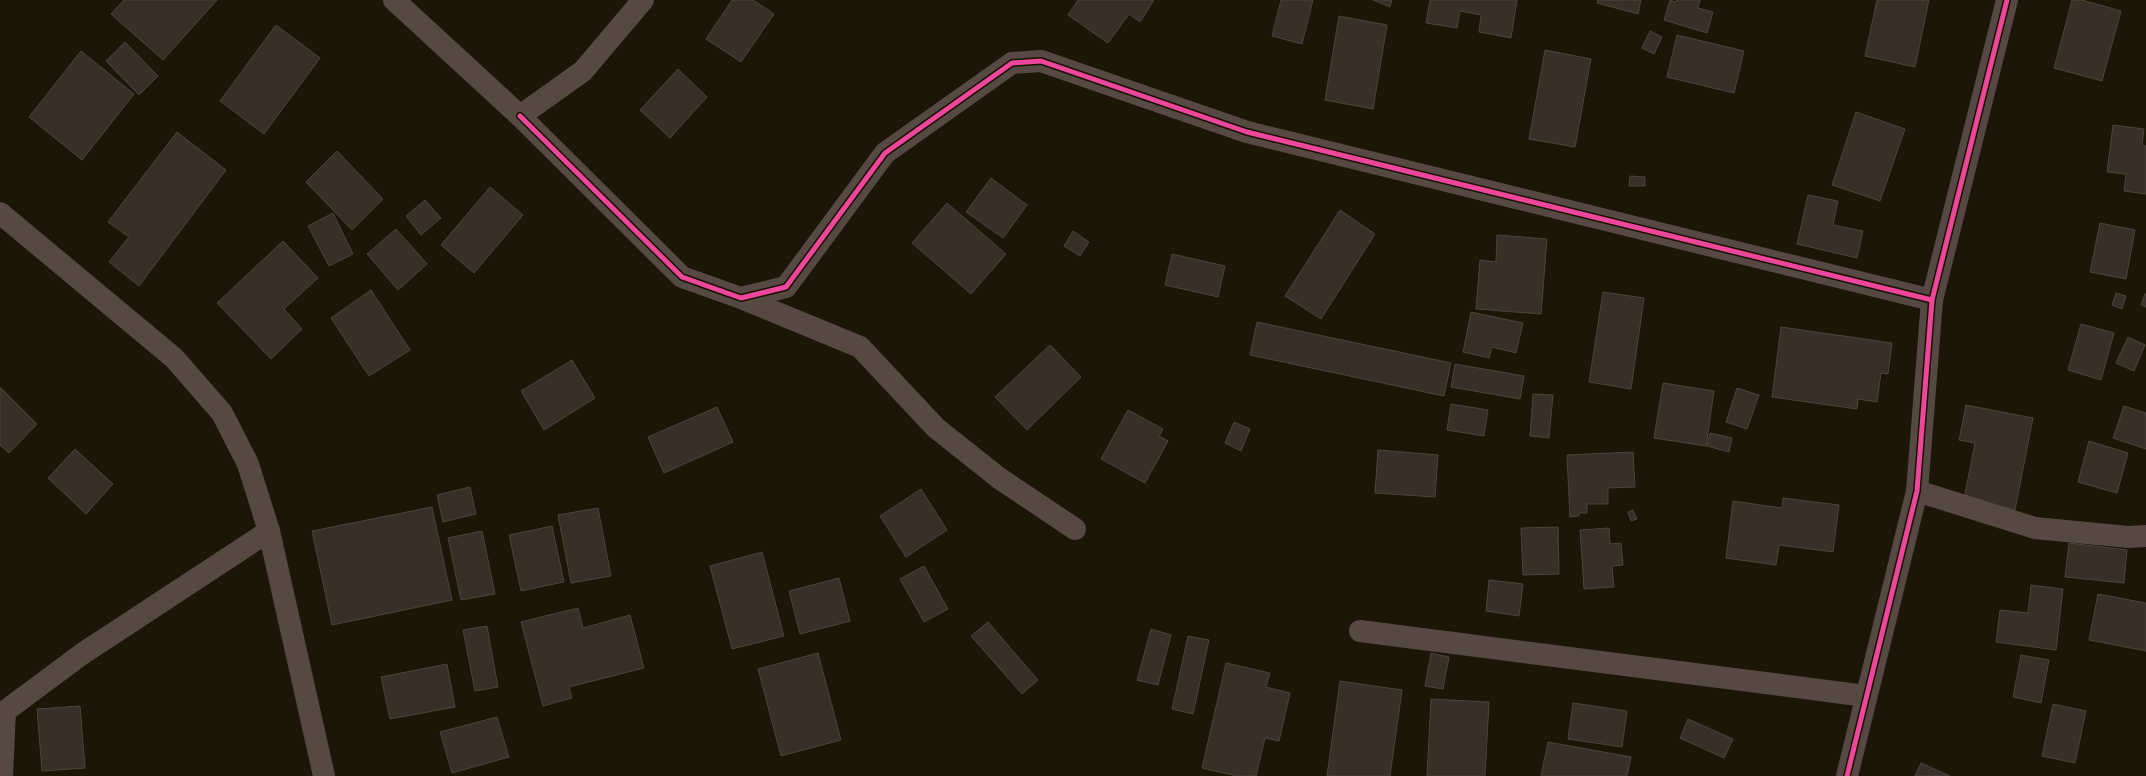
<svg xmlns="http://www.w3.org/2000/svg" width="2146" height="776" font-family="Mulish,sans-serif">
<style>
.building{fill:#382f28;stroke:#4d433b}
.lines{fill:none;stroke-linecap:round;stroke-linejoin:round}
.minor{stroke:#564842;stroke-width:22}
.cycleway-casing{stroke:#181200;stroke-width:8}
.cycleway{stroke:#ed469a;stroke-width:5}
</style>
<rect width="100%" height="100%" fill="#1b1608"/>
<!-- building -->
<g class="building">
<polygon points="124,0 217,0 163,60 111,14"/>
<polygon points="732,0 753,0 774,14 741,62 706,39"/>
<polygon points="1078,0 1154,0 1140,22 1129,14 1108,43 1068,15"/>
<polygon points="1281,0 1313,0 1302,44 1272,36"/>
<polygon points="1373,0 1392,0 1390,7"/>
<polygon points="1430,0 1517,0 1511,38 1479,32 1481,15 1460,11 1457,28 1426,23"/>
<polygon points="1598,0 1641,0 1638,14 1597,3"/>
<polygon points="1670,0 1676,2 1677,0 1700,0 1698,8 1713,12 1707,33 1664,20"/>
<polygon points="1877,0 1929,0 1915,67 1865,56"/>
<polygon points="2072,0 2082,0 2121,11 2102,81 2054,68"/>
<polygon points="1339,16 1387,25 1373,109 1325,100"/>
<polygon points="276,25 320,58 264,134 220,101"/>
<polygon points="1650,31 1662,37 1654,54 1642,48"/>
<polygon points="1677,35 1744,51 1734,93 1667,77"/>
<polygon points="125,42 158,76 139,95 106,61"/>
<polygon points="1545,50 1591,59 1575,147 1529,139"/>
<polygon points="81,51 134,94 82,160 29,117"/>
<polygon points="678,69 707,97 670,138 640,110"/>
<polygon points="1856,112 1905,129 1880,201 1832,185"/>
<polygon points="2113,125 2144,129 2142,145 2146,146 2146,194 2124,191 2126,174 2107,172"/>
<polygon points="177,132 226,170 139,286 109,262 129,237 108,222"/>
<polygon points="337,151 383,199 352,230 306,182"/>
<polygon points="1630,176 1645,177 1645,186 1629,186"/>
<polygon points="991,178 1027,205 1003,238 966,212"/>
<polygon points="490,187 523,215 474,273 441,245"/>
<polygon points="1808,195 1838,201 1833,225 1863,231 1857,258 1797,244"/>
<polygon points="425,200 441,218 421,235 406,216"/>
<polygon points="947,203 1006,254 971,294 912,243"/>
<polygon points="1340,210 1375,234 1321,319 1285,296"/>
<polygon points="333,213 353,254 329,266 308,226"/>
<polygon points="2100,223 2135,230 2126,279 2090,272"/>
<polygon points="396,229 427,264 398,290 367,254"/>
<polygon points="1073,231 1089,242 1080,256 1064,246"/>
<polygon points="1497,235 1547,239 1541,314 1476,309 1480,260 1496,262"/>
<polygon points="283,241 318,278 284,309 302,329 271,359 217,303"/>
<polygon points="1172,254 1225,266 1218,297 1165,285"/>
<polygon points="371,290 410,350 369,376 331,318"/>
<polygon points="1603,292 1644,298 1631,389 1589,382"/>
<polygon points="2116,293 2126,296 2122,309 2112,305"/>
<polygon points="2145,294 2146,294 2146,307 2141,305"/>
<polygon points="1471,312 1523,323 1516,353 1492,347 1489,358 1463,352"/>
<polygon points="1257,322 1451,363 1444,396 1250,355"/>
<polygon points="2081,324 2114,333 2101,380 2068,370"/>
<polygon points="1781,327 1892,343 1888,374 1881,373 1877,402 1858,399 1857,409 1772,397"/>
<polygon points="2128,337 2145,345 2134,371 2116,363"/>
<polygon points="1050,345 1081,377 1027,430 995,397"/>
<polygon points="572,360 595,398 544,430 521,391"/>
<polygon points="1455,364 1524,376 1520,399 1451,387"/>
<polygon points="1663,383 1714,391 1706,446 1654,438"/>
<polygon points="0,387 37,424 9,453 0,445"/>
<polygon points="1737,388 1759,395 1747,429 1726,422"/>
<polygon points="1533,394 1553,395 1549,438 1530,436"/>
<polygon points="1451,404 1488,410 1484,436 1447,430"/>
<polygon points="1966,405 2033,418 2015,510 1964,499 1975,443 1959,440"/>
<polygon points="2124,406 2146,413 2146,449 2113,438"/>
<polygon points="717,407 733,442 664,473 648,437"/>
<polygon points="1128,410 1163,429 1159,436 1168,441 1145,483 1101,459"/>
<polygon points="1234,422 1250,429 1241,451 1225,443"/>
<polygon points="1710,433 1732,438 1729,452 1707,446"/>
<polygon points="2089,441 2128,453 2117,493 2078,482"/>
<polygon points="75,449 113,484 86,514 48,478"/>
<polygon points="1378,450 1438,455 1435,497 1375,493"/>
<polygon points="1633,452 1635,487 1608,488 1608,504 1587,504 1587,513 1579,513 1579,516 1570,517 1567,455"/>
<polygon points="470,487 476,514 443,522 437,495"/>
<polygon points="921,489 947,530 906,557 880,516"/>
<polygon points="1783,498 1839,505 1833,552 1779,545 1776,565 1726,558 1733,501 1782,508"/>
<polygon points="432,507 452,600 332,625 312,531"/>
<polygon points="598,508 611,576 571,583 558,515"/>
<polygon points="1633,510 1637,519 1631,521 1628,512"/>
<polygon points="552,526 564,582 521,591 509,535"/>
<polygon points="1558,527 1559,574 1523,575 1521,528"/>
<polygon points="1609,528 1610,544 1621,543 1623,565 1612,566 1614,587 1584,589 1580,530"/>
<polygon points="482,531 495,594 461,600 448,538"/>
<polygon points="2069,543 2127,550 2124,583 2065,577"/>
<polygon points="762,552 784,636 732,649 710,566"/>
<polygon points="924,566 948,609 924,622 900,579"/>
<polygon points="839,578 850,621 800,634 789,591"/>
<polygon points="1489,580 1523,584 1519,616 1486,611"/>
<polygon points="2031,585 2063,589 2056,650 1996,642 2000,610 2028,613"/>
<polygon points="2098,594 2146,603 2146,651 2089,640"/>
<polygon points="578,608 583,628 630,615 644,668 569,687 572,698 543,706 521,622"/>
<polygon points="988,622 1038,680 1022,694 971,636"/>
<polygon points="487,626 498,687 475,691 463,630"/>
<polygon points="1151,629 1171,635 1158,685 1137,680"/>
<polygon points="1188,636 1209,640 1193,714 1172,709"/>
<polygon points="818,653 841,740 781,756 758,669"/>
<polygon points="1431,653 1449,657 1443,689 1425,686"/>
<polygon points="2021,655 2049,660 2041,703 2013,697"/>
<polygon points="1226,663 1270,673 1266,687 1290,693 1279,741 1265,738 1256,776 1237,776 1202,768"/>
<polygon points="447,664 455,707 390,719 381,677"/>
<polygon points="1340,681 1402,690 1390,776 1327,776"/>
<polygon points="1431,699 1489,702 1485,776 1427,776"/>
<polygon points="1573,703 1627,711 1622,747 1568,739"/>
<polygon points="2053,704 2086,711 2075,763 2042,756"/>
<polygon points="80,706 85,768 42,771 37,709"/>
<polygon points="497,717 509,757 452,773 440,732"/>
<polygon points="1688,719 1733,739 1724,758 1680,738"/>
<polygon points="1548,742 1631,757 1627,776 1541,776"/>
<polygon points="1921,763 1950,776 1915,776"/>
</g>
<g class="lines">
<!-- minor -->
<g class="minor">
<polyline points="394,0 520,116 583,71 643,0"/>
<polyline points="520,116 682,277 741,298 786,287 885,153 1012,63 1041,61 1247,132 1932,300"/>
<polyline points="0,213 174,358 222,413 248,464 269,531 324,776"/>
<polyline points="741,298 860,347 936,428 999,478 1075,529"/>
<polyline points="1917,491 2035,528 2128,537 2146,536"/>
<polyline points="1360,631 1866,696"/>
<polyline points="0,715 82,654 269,531"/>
<polyline points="2,776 5,711"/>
<polyline points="1847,776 1917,491 1932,300 2007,0"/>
</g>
<!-- cycleway casing -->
<g class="cycleway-casing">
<g id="cycleway">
<polyline points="520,116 682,277 741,298 786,287 885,153 1012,63 1041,61 1247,132 1932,300"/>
<polyline points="1847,776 1917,491 1932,300 2007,0"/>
</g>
</g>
<!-- cycleway -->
<use href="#cycleway" class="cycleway"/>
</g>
</svg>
